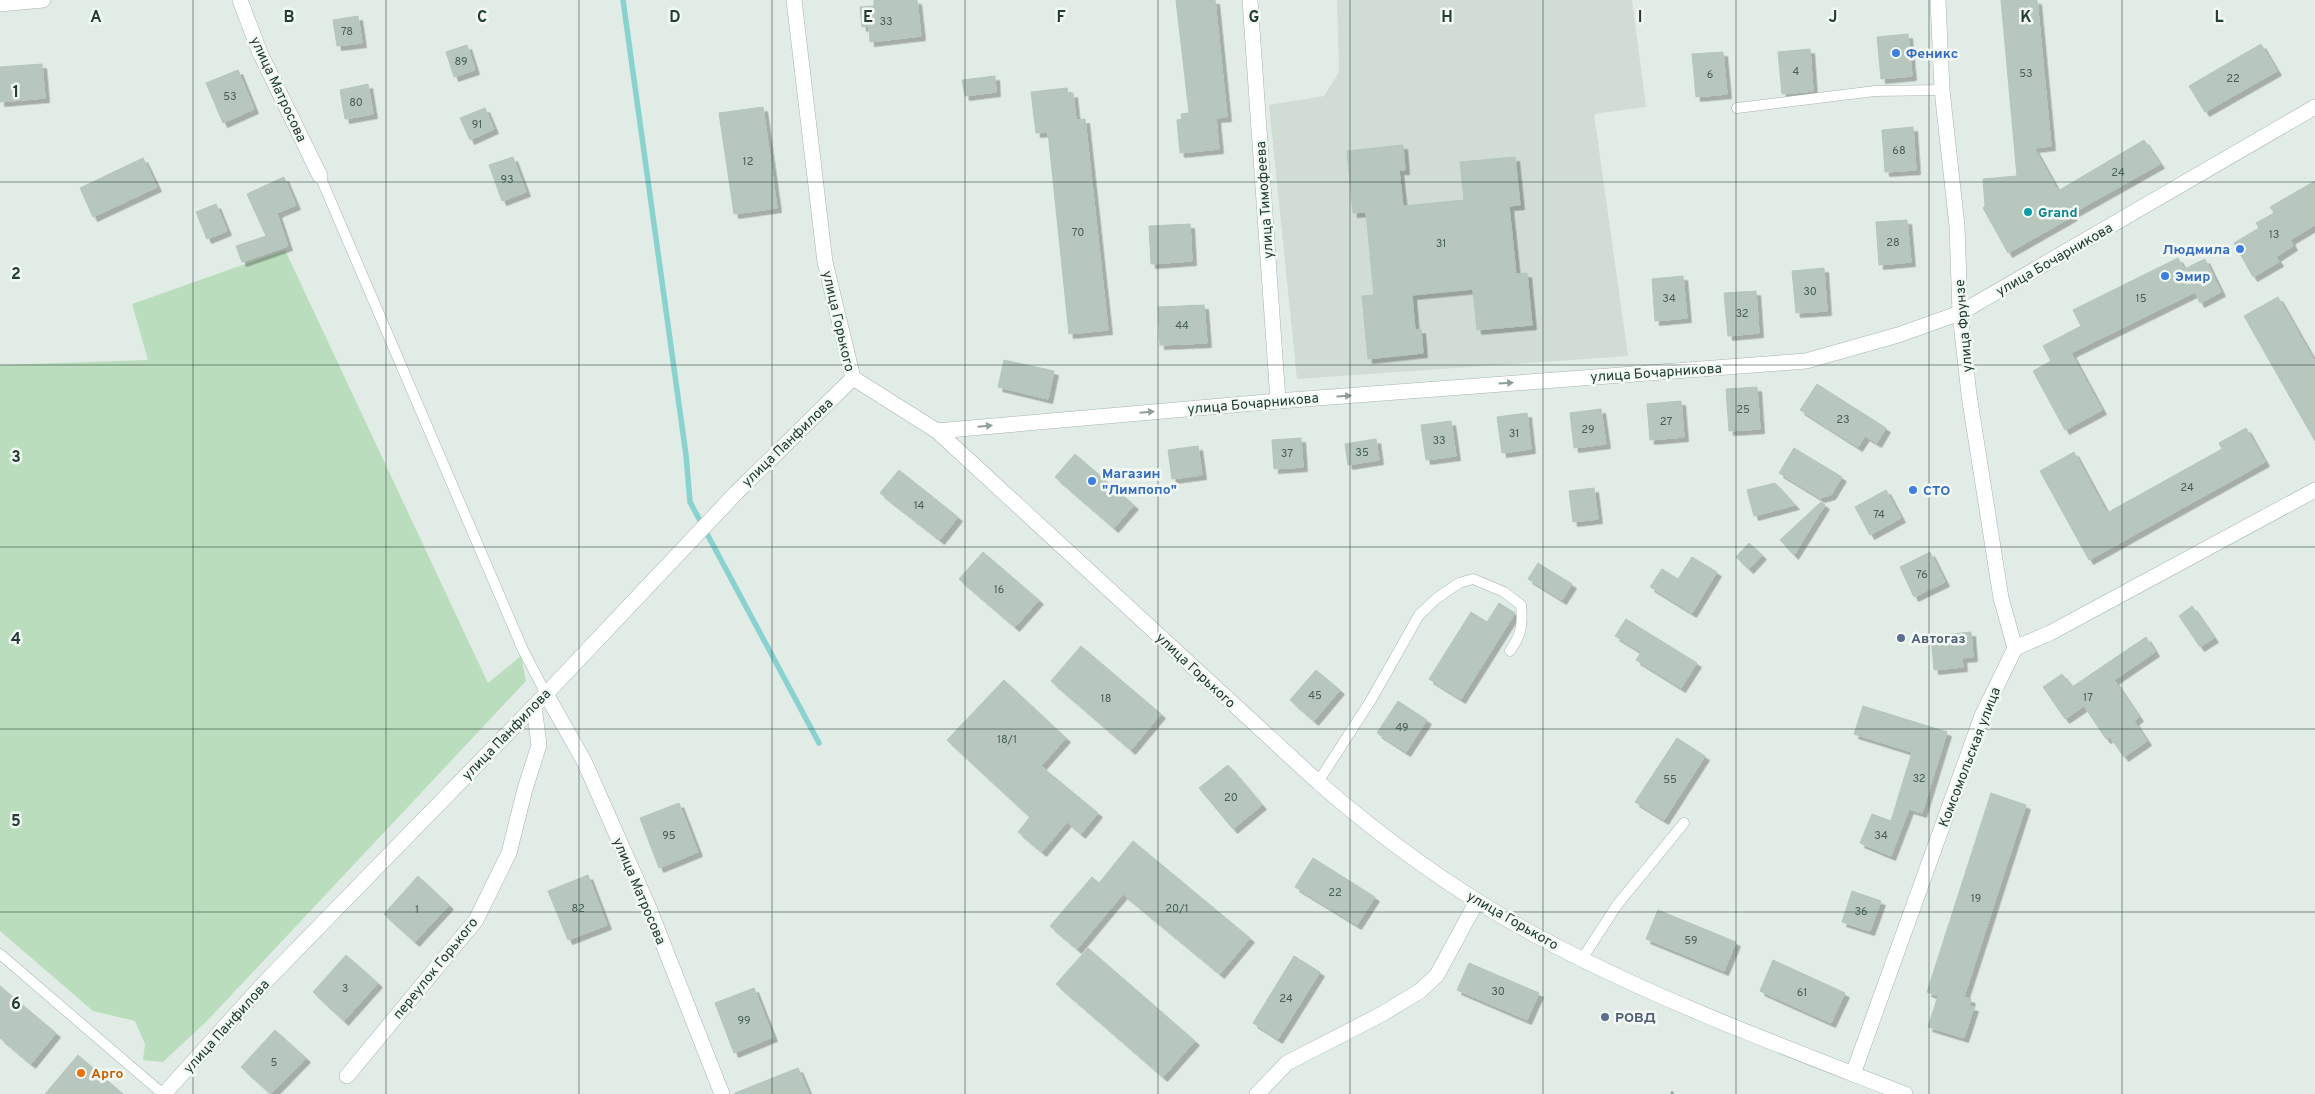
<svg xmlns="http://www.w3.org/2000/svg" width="2315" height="1094" font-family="Overpass,sans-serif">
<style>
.built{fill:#d0dcd4}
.green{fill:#badebd}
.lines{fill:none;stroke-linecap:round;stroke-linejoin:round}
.stream{stroke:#89d2d0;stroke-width:5.5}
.building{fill:#b7c7be;stroke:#b4c6bb;filter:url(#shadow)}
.lane-casing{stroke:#a5b4ac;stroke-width:11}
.street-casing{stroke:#a5b4ac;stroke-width:16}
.path{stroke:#82b099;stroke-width:3;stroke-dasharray:2.5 4;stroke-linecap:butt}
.lane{stroke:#fff;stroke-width:10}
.street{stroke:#fff;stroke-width:15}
.oneway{fill:#909e98}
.grid{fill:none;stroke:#223d31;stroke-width:1;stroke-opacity:0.55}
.shop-dot{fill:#3f7fe0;stroke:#f2f9f4;stroke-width:2}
.culture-dot{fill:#0f9aa8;stroke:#f2f9f4;stroke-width:2}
.service-dot{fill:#5c6f8a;stroke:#f2f9f4;stroke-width:2}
.food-dot{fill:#e8710a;stroke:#f2f9f4;stroke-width:2}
.labels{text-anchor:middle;stroke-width:5;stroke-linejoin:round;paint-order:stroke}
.number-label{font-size:11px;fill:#476054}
.shop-label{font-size:14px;font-weight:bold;fill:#366cbe;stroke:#f2f9f4;text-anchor:start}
.street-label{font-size:14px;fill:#223d31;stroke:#f2f9f4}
.culture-label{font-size:14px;font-weight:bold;fill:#0d838f;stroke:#f2f9f4;text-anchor:start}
.service-label{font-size:14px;font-weight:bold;fill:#4e5e75;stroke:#f2f9f4;text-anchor:start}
.food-label{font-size:14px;font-weight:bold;fill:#c56008;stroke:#f2f9f4;text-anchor:start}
.grid-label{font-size:16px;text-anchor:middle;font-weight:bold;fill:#223d31;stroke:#f2f9f4;stroke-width:5;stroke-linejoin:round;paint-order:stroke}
</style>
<defs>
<filter id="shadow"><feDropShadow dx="4.5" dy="4.5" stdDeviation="0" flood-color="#0004"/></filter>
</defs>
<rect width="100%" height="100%" fill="#e2ece6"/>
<!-- built -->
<polygon class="built" points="1337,0 1632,0 1646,107 1594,114 1628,356 1297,379 1269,105 1324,96 1339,72"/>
<!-- green -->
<polygon class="green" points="285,250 488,683 521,656 526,681 207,1021 163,1062 143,1060 145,1044 135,1021 93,1011 0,931 0,365 148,360 132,304"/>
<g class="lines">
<!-- stream -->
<polyline class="stream" points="623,0 686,455 690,502 819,743"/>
</g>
<!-- building -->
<g class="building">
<polygon points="874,0 917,0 921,36 870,42 869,26 862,27 860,7 874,6"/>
<polygon points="1176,0 1215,0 1227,117 1216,118 1219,149 1180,153 1177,120 1182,119 1181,114 1189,113"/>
<polygon points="2001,0 2037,0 2051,146 2034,148 2058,191 2144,140 2160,164 2071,214 2073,216 2008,253 1983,208 1985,206 1983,179 2017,176"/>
<polygon points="358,16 362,43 337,46 333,20"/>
<polygon points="1908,34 1912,76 1881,79 1877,37"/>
<polygon points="2261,44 2277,71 2205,112 2189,86"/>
<polygon points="467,45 475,70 454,77 446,52"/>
<polygon points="1810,49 1813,91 1782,94 1778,52"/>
<polygon points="1723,52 1727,94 1696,97 1692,54"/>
<polygon points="42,64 45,98 0,102 0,67"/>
<polygon points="238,70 254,109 223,123 206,83"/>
<polygon points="995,76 996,92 965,96 962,80"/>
<polygon points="368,84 373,114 345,119 340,90"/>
<polygon points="1067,88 1068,94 1073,93 1076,120 1085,119 1108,330 1069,334 1048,132 1036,133 1031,92"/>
<polygon points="763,107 777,208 734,214 719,113"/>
<polygon points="485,108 494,129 470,140 460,118"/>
<polygon points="1913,127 1916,170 1885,172 1882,130"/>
<polygon points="1403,145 1405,170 1399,170 1403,206 1464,200 1460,162 1515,157 1520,205 1509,206 1516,274 1527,273 1532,325 1477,330 1473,289 1412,295 1415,330 1421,329 1423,353 1368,359 1362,296 1374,295 1366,212 1353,213 1347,151"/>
<polygon points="513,157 526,192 502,201 489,165"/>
<polygon points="143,158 157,187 93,217 80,188"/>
<polygon points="284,177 296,205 277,213 288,246 242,262 236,246 266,236 247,194"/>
<polygon points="2315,181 2315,225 2290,240 2293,246 2276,257 2279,262 2253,277 2234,243 2259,228 2256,223 2274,213 2270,207"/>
<polygon points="216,204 227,231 207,239 196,212"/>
<polygon points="1907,220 1911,262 1879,265 1876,222"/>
<polygon points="1190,224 1192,261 1151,264 1149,226"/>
<polygon points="2178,258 2184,269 2205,259 2221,292 2200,303 2195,292 2071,353 2102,410 2065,430 2033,371 2051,361 2043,346 2081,326 2073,310"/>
<polygon points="1824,268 1827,311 1796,313 1792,271"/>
<polygon points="1683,276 1687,318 1655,321 1652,279"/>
<polygon points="1756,291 1759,333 1728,336 1724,293"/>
<polygon points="2278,297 2315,362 2315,441 2244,316"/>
<polygon points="1204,305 1207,343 1160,345 1158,307"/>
<polygon points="1004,360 1054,371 1048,399 998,387"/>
<polygon points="1817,384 1886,428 1877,443 1865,436 1858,447 1800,410"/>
<polygon points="1757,387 1760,429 1729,431 1726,389"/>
<polygon points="1681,401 1684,437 1650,440 1647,404"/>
<polygon points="1601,409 1606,444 1574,448 1570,413"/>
<polygon points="1527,413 1531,449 1502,453 1497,417"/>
<polygon points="1451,421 1456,456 1426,460 1421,425"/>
<polygon points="2246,428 2265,462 2089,560 2040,471 2074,452 2107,513 2222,449 2219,443"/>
<polygon points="1301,438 1303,467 1274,469 1272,440"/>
<polygon points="1376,439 1379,460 1348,465 1345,444"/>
<polygon points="1198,446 1202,475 1172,479 1168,450"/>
<polygon points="1794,448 1842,477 1831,495 1820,498 1779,473"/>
<polygon points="1075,454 1134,505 1114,528 1055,477"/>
<polygon points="899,470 958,517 940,540 880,493"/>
<polygon points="1775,483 1795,505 1754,516 1747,490"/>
<polygon points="1594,488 1598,519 1573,522 1569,491"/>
<polygon points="1886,490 1901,518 1870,535 1855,507"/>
<polygon points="1821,502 1825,505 1794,555 1780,540"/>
<polygon points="1749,543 1762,555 1749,569 1736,557"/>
<polygon points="983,552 1039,600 1015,627 959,579"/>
<polygon points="1930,552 1945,582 1914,597 1900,567"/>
<polygon points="1692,557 1717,572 1692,613 1650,587 1662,569 1678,579"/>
<polygon points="1538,563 1572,584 1562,600 1528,579"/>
<polygon points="1499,603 1515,613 1461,699 1429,679 1471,612 1487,622"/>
<polygon points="2192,606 2214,638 2200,647 2179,616"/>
<polygon points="1626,619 1697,663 1681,688 1636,660 1641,652 1615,636"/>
<polygon points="1971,632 1973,657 1962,658 1963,667 1934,670 1931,636"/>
<polygon points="2146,637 2155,652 2114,680 2139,717 2134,721 2147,741 2124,757 2110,737 2106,739 2084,706 2065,719 2043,687 2062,674 2072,687"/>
<polygon points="1081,646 1161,714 1131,750 1051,681"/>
<polygon points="1316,670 1340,690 1314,721 1290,700"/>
<polygon points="1004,680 1066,738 1041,766 1098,813 1081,834 1067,822 1042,852 1018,832 1030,817 947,740"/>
<polygon points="1398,701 1427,720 1406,752 1377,733"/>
<polygon points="1863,706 1947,732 1922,813 1909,809 1891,856 1860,843 1872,814 1891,821 1912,752 1854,734"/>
<polygon points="1677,738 1705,756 1664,820 1635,802"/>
<polygon points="1228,765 1262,805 1233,829 1199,788"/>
<polygon points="1991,793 2026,805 1964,997 1971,999 1969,1006 1974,1007 1964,1038 1928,1027 1938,996 1927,992"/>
<polygon points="679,803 698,852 659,868 640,818"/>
<polygon points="1133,841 1250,938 1220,974 1123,894 1077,949 1050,926 1092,877 1099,883"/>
<polygon points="1313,858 1375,897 1357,925 1295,887"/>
<polygon points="588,875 607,925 568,940 548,891"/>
<polygon points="418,876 449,905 415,942 384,914"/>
<polygon points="1852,891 1881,901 1870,931 1842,922"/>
<polygon points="1658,910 1736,942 1724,971 1646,939"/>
<polygon points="1088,948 1195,1041 1163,1077 1056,984"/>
<polygon points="346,955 378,983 344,1021 313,992"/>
<polygon points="1294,956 1320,972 1278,1039 1253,1023"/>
<polygon points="1773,960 1845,993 1831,1023 1760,991"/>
<polygon points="1469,963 1539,993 1527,1020 1457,990"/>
<polygon points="0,986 56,1033 31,1064 0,1038"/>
<polygon points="754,988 773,1037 734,1053 715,1003"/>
<polygon points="275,1030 306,1058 271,1094 241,1067"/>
<polygon points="78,1055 123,1094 45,1094"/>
<polygon points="798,1068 809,1094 735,1094 735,1093"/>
</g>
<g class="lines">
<!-- lane casing -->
<g class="lane-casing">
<g id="lane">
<polyline points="1737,108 1875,91 1942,90"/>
<polyline points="320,176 523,650 546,694"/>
<path d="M1318 782 1371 700 1419 615 1437 598 1459 583 1473 579 1504 592 1521 605C1523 625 1521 635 1510 651"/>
<polyline points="0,954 163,1094"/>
<polyline points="1582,959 1617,905 1684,823"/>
</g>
</g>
<!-- street casing -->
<g class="street-casing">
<g id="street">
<polyline points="240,0 260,53 320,176"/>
<path d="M794 0 825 262 853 378 937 431 1318 782C1390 845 1469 901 1554 945 1667 1004 1787 1048 1905 1094"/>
<polyline points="1250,0 1278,401"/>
<polyline points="1938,0 1942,90 1957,226 1960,313 1969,395 2001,598 2015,648"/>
<polyline points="0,4 43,0"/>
<polyline points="937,431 1278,401 1806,361 1898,335 1960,313 2315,107"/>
<polyline points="546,694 584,761 649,908 722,1094"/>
<polyline points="1853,1074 1982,716 2015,648 2050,633 2315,490"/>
<polyline points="347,1076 476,920 509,853 525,789 539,745 534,706"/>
<polyline points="164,1094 266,981 546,694 736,493 853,378"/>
<polyline points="1257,1094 1287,1063 1382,1014 1420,991 1437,975 1477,901"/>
</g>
</g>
<!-- path -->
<polyline class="path" points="1672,1094 1673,1088"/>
<!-- lane -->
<use href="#lane" class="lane"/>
<!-- street -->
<use href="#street" class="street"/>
</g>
<!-- one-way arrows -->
<defs><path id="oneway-solid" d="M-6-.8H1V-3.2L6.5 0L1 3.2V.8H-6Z" transform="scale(1.25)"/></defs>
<g class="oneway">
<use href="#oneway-solid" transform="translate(1506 383) rotate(-4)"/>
<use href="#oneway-solid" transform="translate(1344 396) rotate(-4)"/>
<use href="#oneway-solid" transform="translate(1147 412) rotate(-5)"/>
<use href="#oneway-solid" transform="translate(985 426) rotate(-5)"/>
</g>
<!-- grid -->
<path class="grid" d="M193 0V1094M386 0V1094M579 0V1094M772 0V1094M965 0V1094M1158 0V1094M1350 0V1094M1543 0V1094M1736 0V1094M1929 0V1094M2122 0V1094M0 182H2315M0 365H2315M0 547H2315M0 729H2315M0 912H2315"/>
<!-- markers -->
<g class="shop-dot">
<circle cx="1896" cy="53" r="5"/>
<circle cx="2240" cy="249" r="5"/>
<circle cx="2165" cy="276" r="5"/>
<circle cx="1092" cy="481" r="5"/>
<circle cx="1913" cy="490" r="5"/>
</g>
<circle class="culture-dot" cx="2028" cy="212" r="5"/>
<g class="service-dot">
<circle cx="1901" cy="638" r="5"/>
<circle cx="1605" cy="1017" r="5"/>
</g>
<circle class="food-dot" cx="81" cy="1073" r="5"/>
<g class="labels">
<!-- number labels -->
<g class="number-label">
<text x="886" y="25">33</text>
<text x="347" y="35">78</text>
<text x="461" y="65">89</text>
<text x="1796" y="75">4</text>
<text x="2026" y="77">53</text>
<text x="1710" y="78">6</text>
<text x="2233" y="82">22</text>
<text x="230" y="100">53</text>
<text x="356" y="106">80</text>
<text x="477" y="128">91</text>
<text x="1899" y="154">68</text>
<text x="748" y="165">12</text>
<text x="2118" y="176">24</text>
<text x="507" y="183">93</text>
<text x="1078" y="236">70</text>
<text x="2274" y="238">13</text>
<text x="1893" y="246">28</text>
<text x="1441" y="247">31</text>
<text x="1810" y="295">30</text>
<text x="1669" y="302">34</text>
<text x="2141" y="302">15</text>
<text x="1742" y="317">32</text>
<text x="1182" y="329">44</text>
<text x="1743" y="413">25</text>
<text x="1843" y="423">23</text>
<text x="1666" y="425">27</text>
<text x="1588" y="433">29</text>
<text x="1514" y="437">31</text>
<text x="1439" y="444">33</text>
<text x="1362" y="456">35</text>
<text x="1287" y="457">37</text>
<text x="2187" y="491">24</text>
<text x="919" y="509">14</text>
<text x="1879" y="518">74</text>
<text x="1922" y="578">76</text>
<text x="999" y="593">16</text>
<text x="1315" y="699">45</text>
<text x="2088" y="701">17</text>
<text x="1106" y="702">18</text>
<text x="1402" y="731">49</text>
<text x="1007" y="743">18/1</text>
<text x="1919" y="782">32</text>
<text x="1670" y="783">55</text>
<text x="1231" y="801">20</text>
<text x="669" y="839">95</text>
<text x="1881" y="839">34</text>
<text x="1335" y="896">22</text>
<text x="1976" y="902">19</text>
<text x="578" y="912">82</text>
<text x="1177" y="912">20/1</text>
<text x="417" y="913">1</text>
<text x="1861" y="915">36</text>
<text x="1691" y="944">59</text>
<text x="345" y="992">3</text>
<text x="1498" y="995">30</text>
<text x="1802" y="996">61</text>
<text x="1286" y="1002">24</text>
<text x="744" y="1024">99</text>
<text x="274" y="1066">5</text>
</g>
<!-- shop labels -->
<g class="shop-label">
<text x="1906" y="58">Феникс</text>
<text x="2230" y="254" text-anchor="end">Людмила</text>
<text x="2175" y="281">Эмир</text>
<text x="1102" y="478">Магазин<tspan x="1102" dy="16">"Лимпопо"</tspan></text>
<text x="1923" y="495">СТО</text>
</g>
<!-- street labels -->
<g class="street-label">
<text transform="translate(279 89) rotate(65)" y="5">улица Матросова</text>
<text transform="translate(1264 200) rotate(-94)" y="5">улица Тимофеева</text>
<text transform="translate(2054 259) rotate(-30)" y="5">улица Бочарникова</text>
<text transform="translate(839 321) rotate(77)" y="5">улица Горького</text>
<text transform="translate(1963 326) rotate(-95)" y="5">улица Фрунзе</text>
<text transform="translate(1656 372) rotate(-4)" y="5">улица Бочарникова</text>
<text transform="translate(1253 403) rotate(-5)" y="5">улица Бочарникова</text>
<text transform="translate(787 442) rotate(-44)" y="5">улица Панфилова</text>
<text transform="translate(1196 670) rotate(43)" y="5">улица Горького</text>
<text transform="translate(506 734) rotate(-46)" y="5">улица Панфилова</text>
<text transform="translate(1969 757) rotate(-69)" y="5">Комсомольская улица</text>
<text transform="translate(640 891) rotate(67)" y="5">улица Матросова</text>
<text transform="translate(1513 920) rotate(30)" y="5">улица Горького</text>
<text transform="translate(435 968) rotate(-51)" y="5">переулок Горького</text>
<text transform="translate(226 1026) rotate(-48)" y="5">улица Панфилова</text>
</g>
<!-- culture labels -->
<g class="culture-label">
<text x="2038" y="217">Grand</text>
</g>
<!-- service labels -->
<g class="service-label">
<text x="1911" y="643">Автогаз</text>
<text x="1615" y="1022">РОВД</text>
</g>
<!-- food labels -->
<g class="food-label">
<text x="91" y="1078">Арго</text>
</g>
</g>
<g class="grid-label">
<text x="96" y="22">A</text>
<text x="289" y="22">B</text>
<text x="482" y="22">C</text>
<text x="675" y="22">D</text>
<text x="868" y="22">E</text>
<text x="1061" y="22">F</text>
<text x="1254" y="22">G</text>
<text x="1447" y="22">H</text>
<text x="1640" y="22">I</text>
<text x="1833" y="22">J</text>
<text x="2026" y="22">K</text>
<text x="2219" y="22">L</text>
<text x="16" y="97">1</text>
<text x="16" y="279">2</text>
<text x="16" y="462">3</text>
<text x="16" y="644">4</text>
<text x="16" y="826">5</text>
<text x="16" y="1009">6</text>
</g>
</svg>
